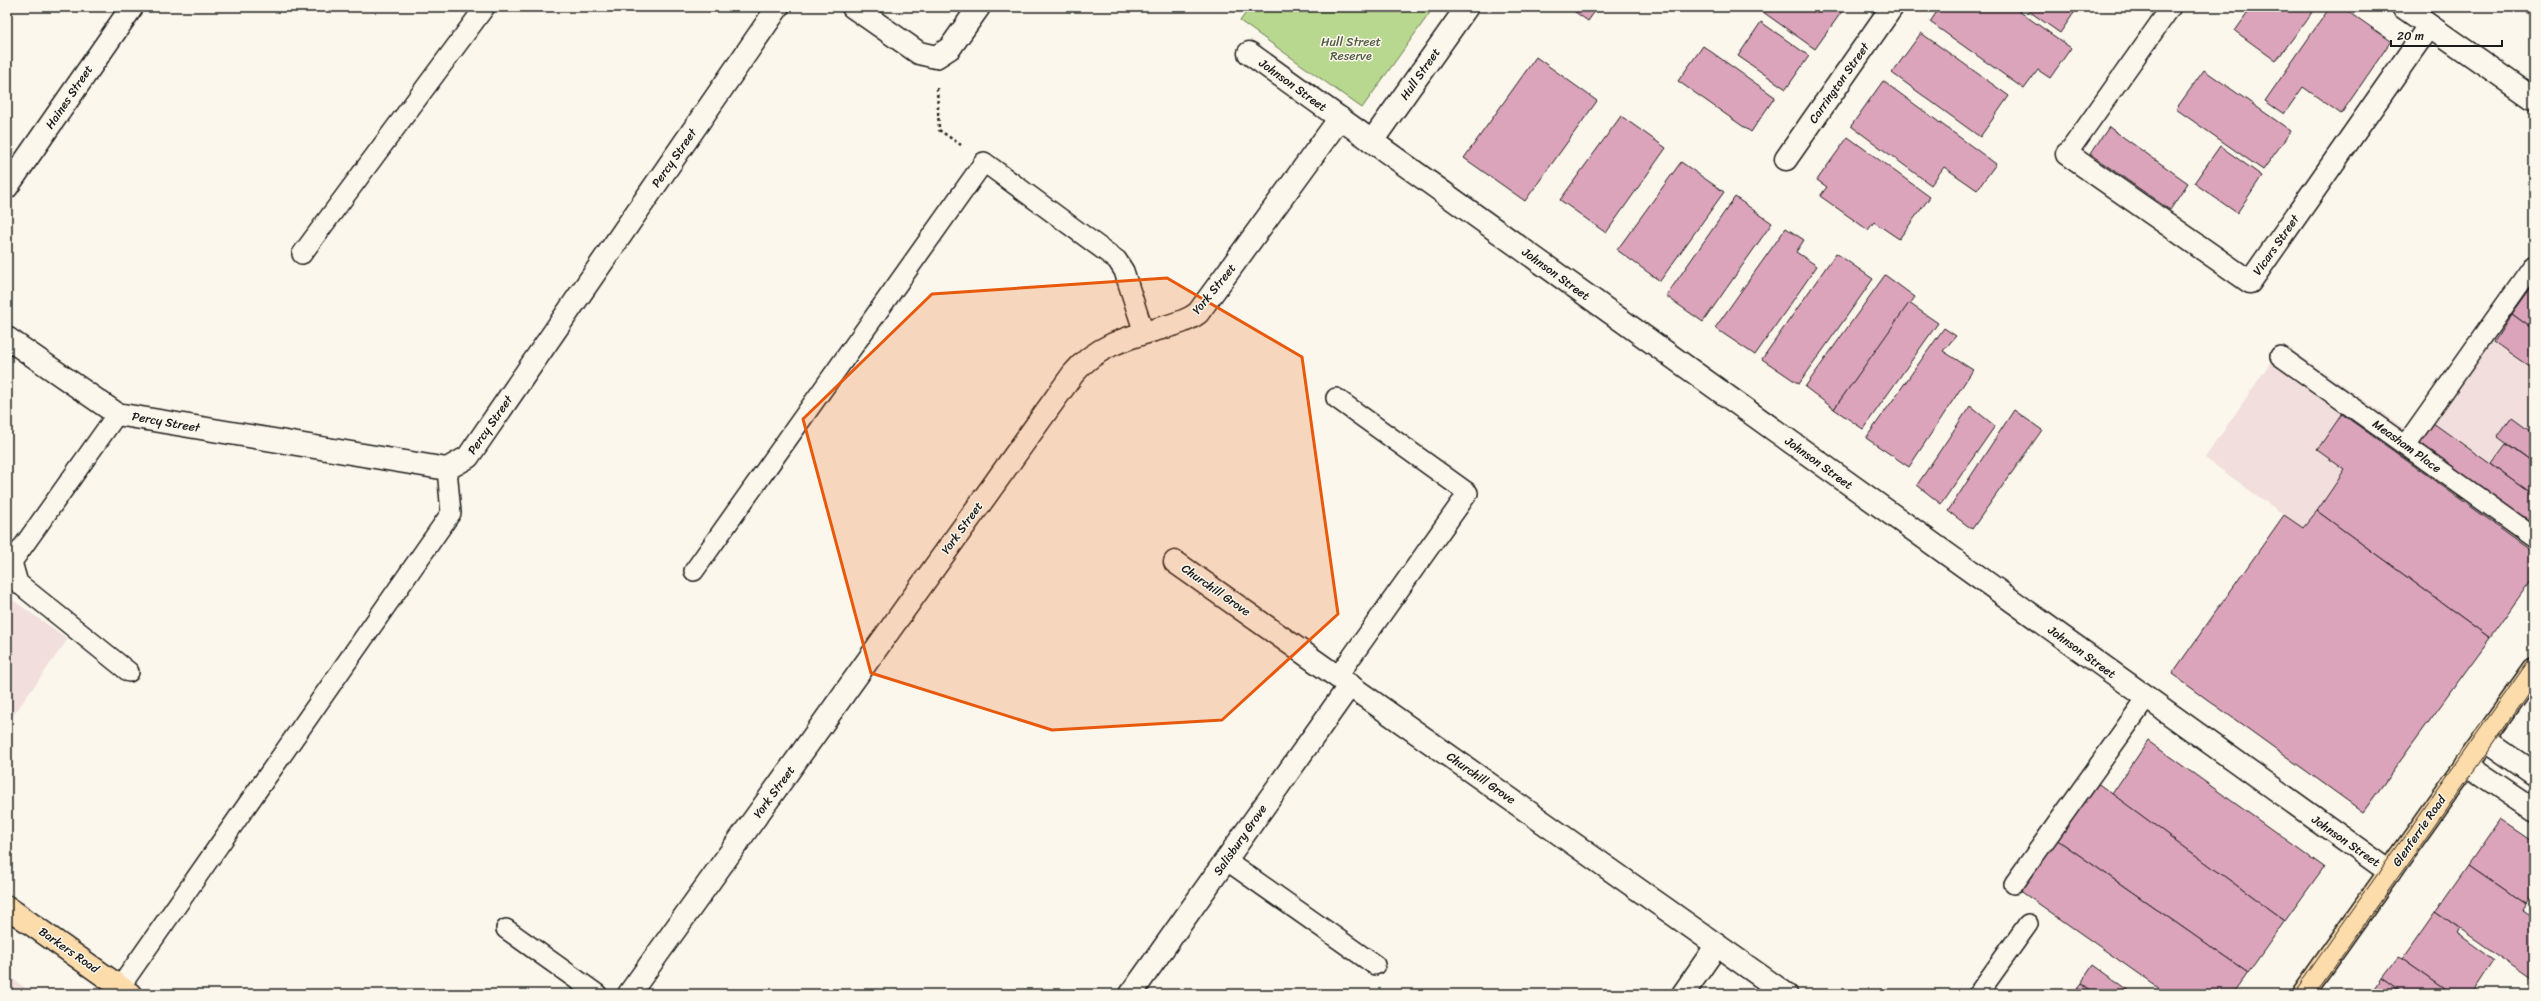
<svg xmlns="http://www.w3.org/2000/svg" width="2541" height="1001" font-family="Sriracha,sans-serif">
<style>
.built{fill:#f1dedd}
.green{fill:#b8d78f;stroke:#6a7a56}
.building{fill:#dba4ba;stroke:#1c1c1c}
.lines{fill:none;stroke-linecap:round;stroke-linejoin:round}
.service-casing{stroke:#1c1c1c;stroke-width:22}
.minor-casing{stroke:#1c1c1c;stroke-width:25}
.primary-casing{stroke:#1c1c1c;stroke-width:25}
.path{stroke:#1c1c1c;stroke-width:2.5;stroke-dasharray:3 3;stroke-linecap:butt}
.service{stroke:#fbf7ec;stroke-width:19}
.minor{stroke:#fbf7ec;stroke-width:22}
.primary{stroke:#fddcac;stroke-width:22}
.tram{stroke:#1c1c1c;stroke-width:1}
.marked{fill:#e8590c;fill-opacity:0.2;stroke:#e8590c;stroke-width:3;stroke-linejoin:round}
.labels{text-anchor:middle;stroke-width:3;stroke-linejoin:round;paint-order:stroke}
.park-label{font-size:12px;fill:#535d44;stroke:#fbf7ec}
.street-label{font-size:12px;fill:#1c1c1c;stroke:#fbf7ec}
</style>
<rect width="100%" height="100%" fill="#fbf7ec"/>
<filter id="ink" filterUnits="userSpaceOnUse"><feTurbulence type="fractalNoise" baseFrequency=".025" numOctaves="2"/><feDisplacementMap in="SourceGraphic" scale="8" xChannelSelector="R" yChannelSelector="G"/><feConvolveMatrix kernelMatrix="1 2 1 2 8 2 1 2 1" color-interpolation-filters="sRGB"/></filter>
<g filter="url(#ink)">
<!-- built -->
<g class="built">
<polygon points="2534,248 2534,576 2364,813 2172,674 2284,515 2205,458 2283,344 2407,430"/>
<polygon points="7,596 68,639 7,724"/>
<polygon points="7,975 34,994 7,994"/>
</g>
<!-- green -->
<polygon class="green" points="1250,7 1434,7 1362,108 1240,21"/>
<!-- building -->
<g class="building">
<polygon points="1568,7 1598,7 1588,21"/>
<polygon points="1756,7 1845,7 1815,49"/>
<polygon points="1940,7 2013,7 2071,48 2050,78 2038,70 2024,89 1930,22"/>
<polygon points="2023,7 2078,7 2060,33"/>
<polygon points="2252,7 2316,7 2276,61 2235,31"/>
<polygon points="2330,7 2342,7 2391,41 2341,114 2303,87 2284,114 2265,101"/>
<polygon points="2518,7 2534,7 2534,18"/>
<polygon points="1761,22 1809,56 1786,89 1738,56"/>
<polygon points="1921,33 2009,96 1980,137 1892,73"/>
<polygon points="1703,46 1775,97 1751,132 1678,81"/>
<polygon points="1536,57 1597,101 1525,201 1464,158"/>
<polygon points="2204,70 2291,131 2263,170 2176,109"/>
<polygon points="1883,81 1996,164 1977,190 1944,167 1931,185 1851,126"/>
<polygon points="1621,116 1666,148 1606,233 1560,200"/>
<polygon points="2109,127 2188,183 2170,210 2090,154"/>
<polygon points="1848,137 1930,197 1899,239 1874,222 1868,230 1820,196 1827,187 1817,180"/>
<polygon points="2220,146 2262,176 2237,213 2194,183"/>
<polygon points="1681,162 1724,192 1660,281 1617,250"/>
<polygon points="1735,197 1772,223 1703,322 1666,296"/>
<polygon points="1786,228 1804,240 1796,252 1817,266 1755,355 1715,328"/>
<polygon points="1836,253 1873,279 1799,384 1762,359"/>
<polygon points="1885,275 1915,297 1834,409 1805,387"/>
<polygon points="2530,289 2534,292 2534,330 2512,314"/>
<polygon points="1909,303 1938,323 1863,429 1834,409"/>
<polygon points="2512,314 2534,330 2534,370 2494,342"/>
<polygon points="1944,328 1956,336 1943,351 1973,370 1909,467 1866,438"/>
<polygon points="1970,406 1995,426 1941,504 1917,485"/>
<polygon points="2014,410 2042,430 1972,529 1948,511"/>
<polygon points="2342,414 2534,552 2534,576 2490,638 2317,511 2345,470 2317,450"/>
<polygon points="2512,417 2534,433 2534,464 2498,437"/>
<polygon points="2433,423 2534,495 2534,530 2416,446"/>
<polygon points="2506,444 2534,464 2534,495 2491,464"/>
<polygon points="2317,511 2490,638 2363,812 2172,674 2284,515 2303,528"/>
<polygon points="2148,741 2324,867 2285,921 2112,794"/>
<polygon points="2096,782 2285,921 2248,973 2056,839"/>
<polygon points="2500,819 2534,842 2534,902 2530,899 2526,905 2468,865"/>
<polygon points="2056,839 2248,973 2233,994 2167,994 2019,890"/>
<polygon points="2468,865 2526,905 2522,911 2534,919 2534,981 2435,912"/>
<polygon points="2435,912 2459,929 2456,933 2493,960 2471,994 2452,994 2402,959"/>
<polygon points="2398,957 2402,959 2452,994 2404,994 2382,978"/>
<polygon points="2093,965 2133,994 2096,994 2081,983"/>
<polygon points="2382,978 2404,994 2371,994"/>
<polygon points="2081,983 2096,994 2072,994"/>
</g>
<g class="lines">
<!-- service casing -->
<g class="service-casing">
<g id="service">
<polyline points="2067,154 2171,7"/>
<polyline points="302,254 485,7"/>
<polyline points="2280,356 2534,537"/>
<polyline points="1336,398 1468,493 1338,676"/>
<polyline points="2406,445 2534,264"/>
<polyline points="12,562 18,583 129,672"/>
<polyline points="7,563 12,562 117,414"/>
<polyline points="694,571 984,162 1117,260 1124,271 1144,333"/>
<polyline points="1226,860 1375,965"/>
<polyline points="2014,884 2146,699"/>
<polyline points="506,929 597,994"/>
<polyline points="120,987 451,513 447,469"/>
<polyline points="1978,994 2028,924"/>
</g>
</g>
<!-- minor casing -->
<g class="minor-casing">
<g id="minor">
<polyline points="853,7 919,53 936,57 950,48 979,7"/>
<polyline points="2403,7 2534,99"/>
<polyline points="1249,53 2390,872"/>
<polyline points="1372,141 1467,7"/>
<polyline points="2067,154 2250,282 2429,26"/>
<polyline points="1786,159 1892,7"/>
<polyline points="7,187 132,7"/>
<polyline points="7,338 117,414 447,469 468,457 778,7"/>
<polyline points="1175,562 1786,994"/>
<polyline points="2484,739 2534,774"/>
<polyline points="2466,764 2534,810"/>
<path d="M629 994 1073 374C1095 347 1126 338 1158 329 1172 325 1186 322 1198 313L1340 118"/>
<polyline points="1131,994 1350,685"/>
<polyline points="1683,994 1717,945"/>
</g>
</g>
<!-- primary casing -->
<g class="primary-casing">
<g id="primary">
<polyline points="7,907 130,994"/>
<polyline points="2303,994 2534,669"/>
</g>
</g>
<!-- path -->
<polyline class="path" points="937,88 939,130 961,145"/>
<!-- service -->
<use href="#service" class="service"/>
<!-- minor -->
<use href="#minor" class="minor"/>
<!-- primary -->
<use href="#primary" class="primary"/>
<!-- tram -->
<g class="tram">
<polyline points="2293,994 2534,653"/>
<polyline points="2315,994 2534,686"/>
</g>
</g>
</g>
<!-- marked area -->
<path class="marked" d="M1167 278 1302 357 1338 614 1222 720 1052 730 871 673 803 419 932 294Z"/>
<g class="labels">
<!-- park labels -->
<g class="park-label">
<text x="1351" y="46">Hull Street<tspan x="1351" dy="14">Reserve</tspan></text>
</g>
<!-- street labels -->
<g class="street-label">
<text transform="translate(1420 74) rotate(-55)" y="4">Hull Street</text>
<text transform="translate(1839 83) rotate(-55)" y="4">Carrington Street</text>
<text transform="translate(1293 85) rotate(36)" y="4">Johnson Street</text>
<text transform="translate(69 97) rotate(-56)" y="4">Haines Street</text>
<text transform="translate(674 158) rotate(-55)" y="4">Percy Street</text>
<text transform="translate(2276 245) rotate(-55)" y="4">Vicars Street</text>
<text transform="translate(1556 274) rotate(36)" y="4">Johnson Street</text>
<text transform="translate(1214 289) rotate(-51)" y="4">York Street</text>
<text transform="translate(166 422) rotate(10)" y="4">Percy Street</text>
<text transform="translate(490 425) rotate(-55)" y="4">Percy Street</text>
<text transform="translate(2407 446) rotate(36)" y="4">Measham Place</text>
<text transform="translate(1819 463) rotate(36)" y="4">Johnson Street</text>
<text transform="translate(962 528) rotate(-54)" y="4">York Street</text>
<text transform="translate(1216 590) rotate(35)" y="4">Churchill Grove</text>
<text transform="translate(2082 652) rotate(36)" y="4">Johnson Street</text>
<text transform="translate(1481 778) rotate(35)" y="4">Churchill Grove</text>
<text transform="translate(774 792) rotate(-54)" y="4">York Street</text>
<text transform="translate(2419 831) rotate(-55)" y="4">Glenferrie Road</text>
<text transform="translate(1240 840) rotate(-55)" y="4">Salisbury Grove</text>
<text transform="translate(2346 841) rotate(35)" y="4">Johnson Street</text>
<text transform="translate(69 950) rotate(35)" y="4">Barkers Road</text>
</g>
</g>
<!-- margin -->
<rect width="2541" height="1001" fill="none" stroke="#fbf7ec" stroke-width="24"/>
<rect x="12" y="12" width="2517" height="977" fill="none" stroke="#1c1c1c" stroke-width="1.5" filter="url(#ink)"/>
<!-- scale -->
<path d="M2391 40v6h111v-6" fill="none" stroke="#1c1c1c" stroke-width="2"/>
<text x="2397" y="40" font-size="12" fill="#1c1c1c" stroke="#fbf7ec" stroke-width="3" paint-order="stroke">20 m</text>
</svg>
